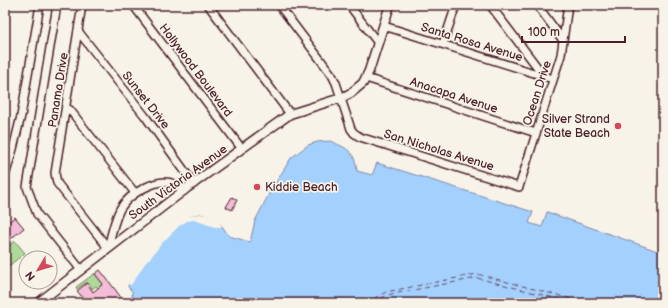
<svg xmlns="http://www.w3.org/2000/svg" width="668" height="308" font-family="'Balsamiq Sans',sans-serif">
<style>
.green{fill:#adda99;stroke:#7c7c62}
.water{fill:#a4d0fe;stroke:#8089aa}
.pier{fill:#f7f3e8}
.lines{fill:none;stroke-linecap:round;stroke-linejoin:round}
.ferry{stroke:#604b60;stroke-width:1;stroke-dasharray:5 4;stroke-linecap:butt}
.building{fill:#f3bdd7;stroke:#4a1f2b}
.minor-casing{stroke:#4a1f2b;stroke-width:10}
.tertiary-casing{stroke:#4a1f2b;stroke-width:11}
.minor{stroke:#f7f3e8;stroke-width:7}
.tertiary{stroke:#f7f3e8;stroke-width:8}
.poi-dot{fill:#d1495b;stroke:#f7f3e8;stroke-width:1.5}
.labels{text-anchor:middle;stroke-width:3.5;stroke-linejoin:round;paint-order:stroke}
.street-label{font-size:12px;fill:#4a1f2b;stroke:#f7f3e8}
.poi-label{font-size:12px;fill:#4a1f2b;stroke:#f7f3e8;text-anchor:end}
</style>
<rect width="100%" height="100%" fill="#f7f3e8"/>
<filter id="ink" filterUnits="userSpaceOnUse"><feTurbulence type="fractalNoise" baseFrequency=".025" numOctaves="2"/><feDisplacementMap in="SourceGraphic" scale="8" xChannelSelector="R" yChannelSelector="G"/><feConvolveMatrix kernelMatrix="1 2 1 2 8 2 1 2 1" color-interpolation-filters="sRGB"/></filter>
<g filter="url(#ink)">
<!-- green -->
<g class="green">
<polygon points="15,241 25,253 5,269 5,249"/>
<polygon points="94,274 95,274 103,284 100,290 96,286 92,289 91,286 87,282 77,289 76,287"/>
</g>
<!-- water -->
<path class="water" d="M330 141C347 148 355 151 357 171L372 175 377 163 533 212 529 223 542 227 547 212 663 253V303H132V291L128 287 129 282 148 251 190 216 200 214 211 217 219 222 229 236 250 242 255 221 270 192 291 158 308 145 317 142Z"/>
<!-- pier -->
<polygon class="pier" points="200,214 212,216 219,221 222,226 220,227 215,227 194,220 187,221 179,226 162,243 151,257 146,262 131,285 127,284 147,250 166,230 178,220 186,216"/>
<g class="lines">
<!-- ferry -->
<g class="ferry">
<polyline points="366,303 386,292 477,274 587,303"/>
<polyline points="373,303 387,295 477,278 574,303"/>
</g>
</g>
<!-- building -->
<g class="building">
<polygon points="232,197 237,200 232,210 226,207"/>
<polygon points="15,217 24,228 8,241 5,237 5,224"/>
<polygon points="100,270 114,288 125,303 87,303 77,291 87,283 93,292 103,284 95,274"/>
</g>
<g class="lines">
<!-- minor casing -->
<g class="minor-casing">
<g id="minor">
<polyline points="57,5 27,187 37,214 81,270"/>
<polyline points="82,5 55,173 57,183 108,248"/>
<polyline points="133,5 242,149"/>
<polyline points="208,5 290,114"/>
<polyline points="279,5 332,75 336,83 351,129 354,133 360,137 519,187 561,55 568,5"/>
<polyline points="349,5 378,43"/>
<polyline points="490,5 544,76"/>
<polyline points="537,5 562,39"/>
<polyline points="384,26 553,79"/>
<polyline points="78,31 145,116 194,184"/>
<polyline points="443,44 456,5"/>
<polyline points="366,78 536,133"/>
<polyline points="66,108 70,110 135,193"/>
<polyline points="5,176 13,149 21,116 40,5"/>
<path d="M108 248C111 235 114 221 120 209 128 195 157 176 174 184 177 185 181 189 184 191"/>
</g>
</g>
<!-- tertiary casing -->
<g class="tertiary-casing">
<polyline id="tertiary" points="38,303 187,188 290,114 341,98 351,93 363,83 369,71 390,5"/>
</g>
<!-- minor -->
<use href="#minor" class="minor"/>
<!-- tertiary -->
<use href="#tertiary" class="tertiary"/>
</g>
</g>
<!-- markers -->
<g class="poi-dot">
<circle cx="618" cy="126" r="4"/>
<circle cx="257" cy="187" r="4"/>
</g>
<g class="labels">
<!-- street labels -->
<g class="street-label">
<text transform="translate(472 42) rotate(17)" y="4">Santa Rosa Avenue</text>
<text transform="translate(196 70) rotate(53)" y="4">Hollywood Boulevard</text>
<text transform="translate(58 90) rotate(-81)" y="4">Panama Drive</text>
<text transform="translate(537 93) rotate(-72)" y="4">Ocean Drive</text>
<text transform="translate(454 95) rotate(18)" y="4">Anacapa Avenue</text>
<text transform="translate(146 100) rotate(52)" y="4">Sunset Drive</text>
<text transform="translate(439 150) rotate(17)" y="4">San Nicholas Avenue</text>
<text transform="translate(178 182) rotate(-36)" y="4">South Victoria Avenue</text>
</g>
<!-- poi labels -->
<g class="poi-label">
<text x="610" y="123">Silver Strand<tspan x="610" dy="14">State Beach</tspan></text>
<text x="265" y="191" text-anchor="start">Kiddie Beach</text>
</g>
</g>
<!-- margin -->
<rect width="668" height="308" fill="none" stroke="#f7f3e8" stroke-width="20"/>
<rect x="10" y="10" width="648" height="288" fill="none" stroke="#4a1f2b" stroke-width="1.5" filter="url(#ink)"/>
<!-- north arrow -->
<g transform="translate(38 270) rotate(232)"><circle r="19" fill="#f7f3e8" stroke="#b29e9c"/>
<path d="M0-3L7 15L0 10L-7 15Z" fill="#d1495b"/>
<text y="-6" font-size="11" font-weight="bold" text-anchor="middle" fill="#4a1f2b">N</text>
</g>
<!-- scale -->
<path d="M522 36v6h103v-6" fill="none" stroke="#4a1f2b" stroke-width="2"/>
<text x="528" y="36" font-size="12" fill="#4a1f2b" stroke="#f7f3e8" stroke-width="3" paint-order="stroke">100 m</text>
</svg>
